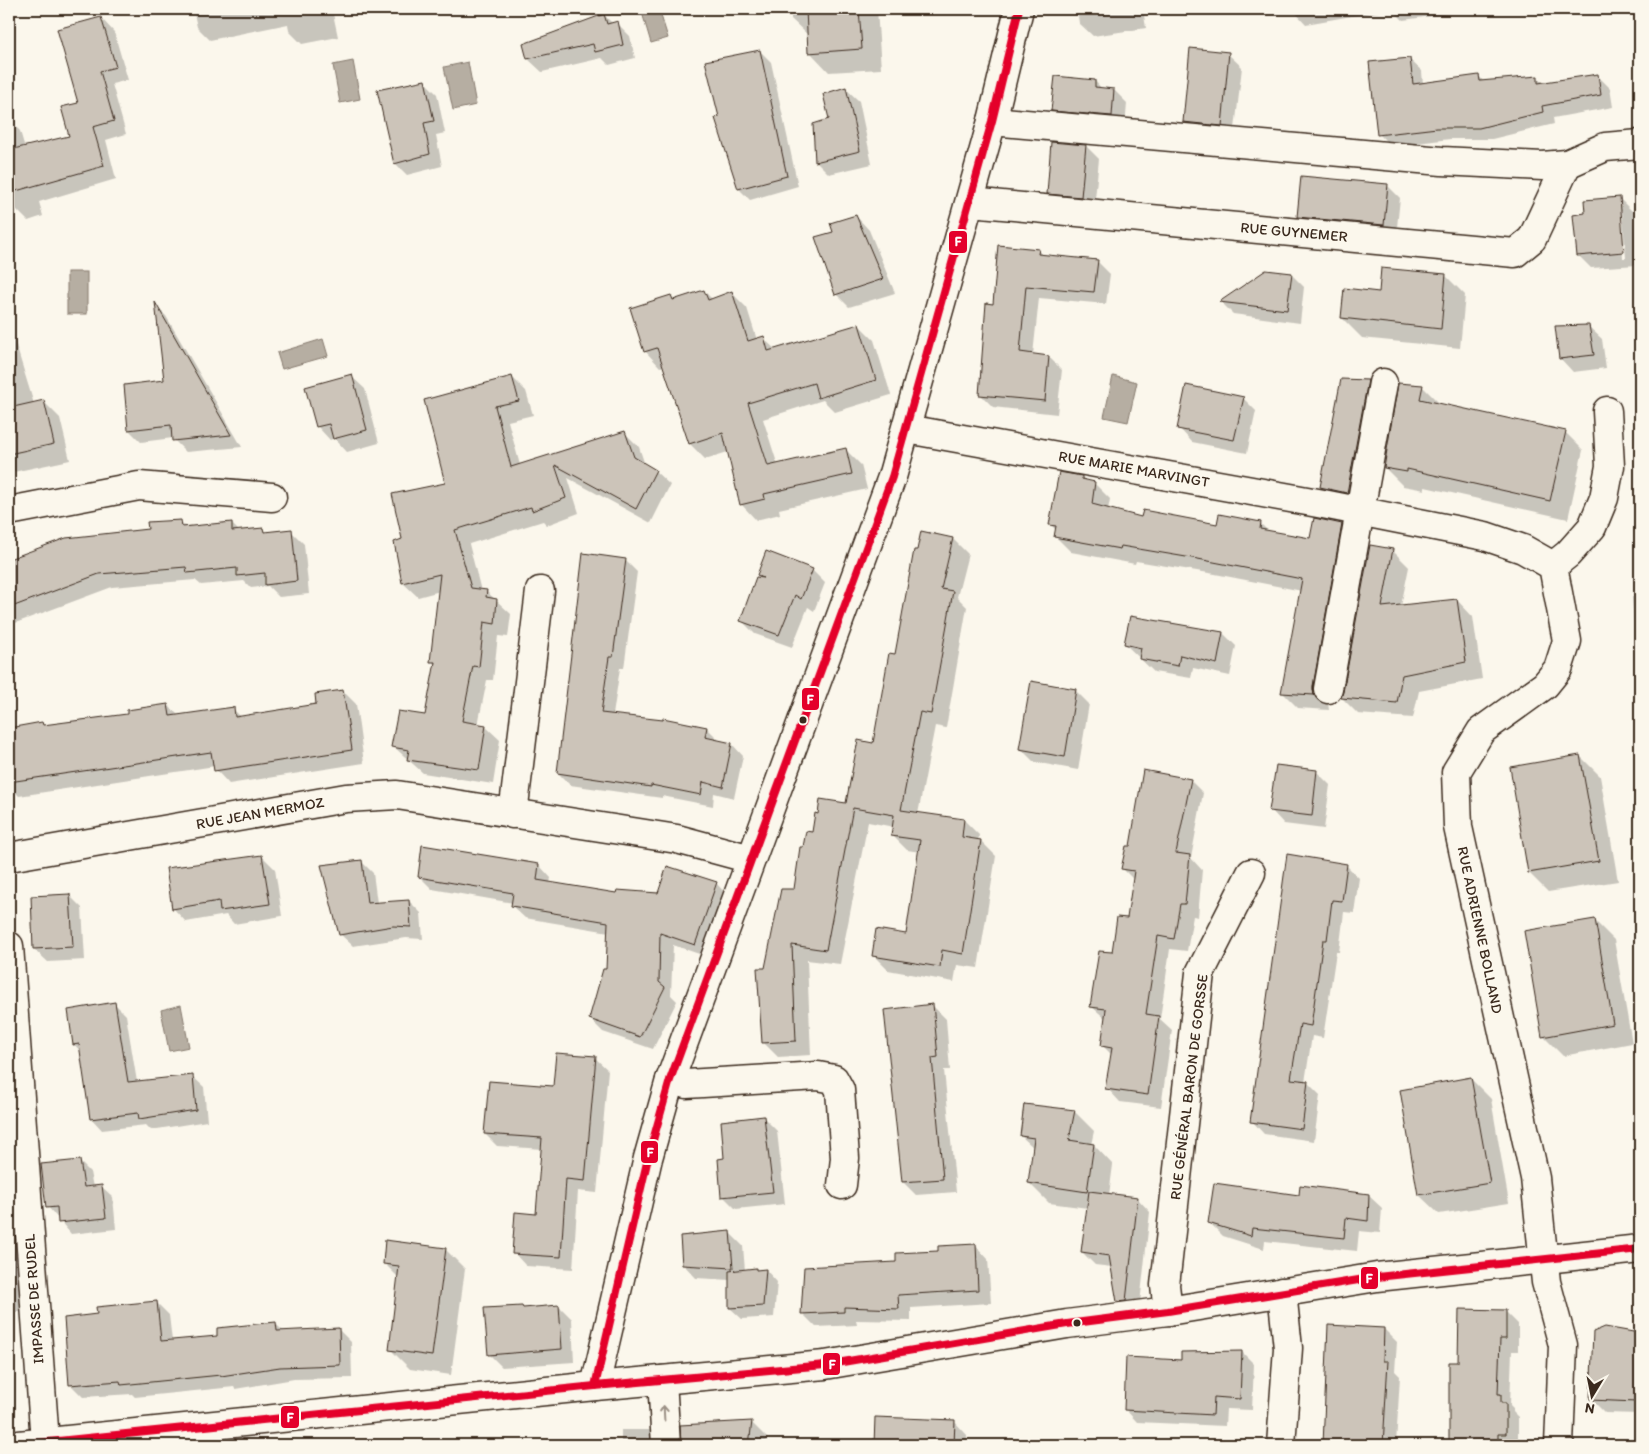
<svg xmlns="http://www.w3.org/2000/svg" width="1649" height="1454" font-family="Itim,sans-serif">
<style>
.water{fill:#b6aea2;stroke:#85796d}
.shadow{fill:#0003;fill-rule:evenodd}
.building{fill:#ccc4b9;stroke:#3b2a1e}
.lines{fill:none;stroke-linecap:round;stroke-linejoin:round}
.minor-casing{stroke:#3b2a1e;stroke-width:31}
.minor{stroke:#fbf7ec;stroke-width:28}
.bus-1-casing{stroke:#fbf7ec;stroke-width:11}
.bus-1{stroke:#e4002b;stroke-width:8}
.oneway{stroke:#9b9085}
.bus-dot{fill:#3b2a1e;stroke:#fbf7ec;stroke-width:2}
.labels{text-anchor:middle;stroke-width:4;stroke-linejoin:round;paint-order:stroke}
.street-label{font-size:15px;fill:#3b2a1e;stroke:#fbf7ec}
.line-badge{stroke:#fbf7ec;stroke-width:2}
.badge-label{font-size:14px;text-anchor:middle;font-weight:bold;fill:#fff}
</style>
<rect width="100%" height="100%" fill="#fbf7ec"/>
<filter id="ink" filterUnits="userSpaceOnUse"><feTurbulence type="fractalNoise" baseFrequency=".02" numOctaves="2"/><feDisplacementMap in="SourceGraphic" scale="10" xChannelSelector="R" yChannelSelector="G"/><feConvolveMatrix kernelMatrix="1 2 1 2 8 2 1 2 1" color-interpolation-filters="sRGB"/></filter>
<g filter="url(#ink)">
<!-- water -->
<g class="water">
<polygon points="641,9 659,9 668,38 651,43"/>
<polygon points="353,61 360,99 340,103 333,65"/>
<polygon points="468,62 476,105 453,110 444,67"/>
<rect x="67" y="272" width="20" height="42"/>
<polygon points="323,339 328,356 282,369 277,353"/>
<polygon points="1113,376 1137,382 1128,422 1104,417"/>
<polygon points="181,1005 189,1047 169,1051 161,1010"/>
</g>
<!-- shadow -->
<g class="shadow">
<polygon points="193,9 332,9 338,37 302,44 289,31 288,24 210,40 197,27"/>
<polygon points="791,9 877,9 881,69 829,72 810,52 809,36 791,19"/>
<polygon points="1077,9 1143,9 1146,28 1093,36 1079,23"/>
<polygon points="1292,9 1469,9 1469,11 1403,20 1392,9 1306,24"/>
<polygon points="604,15 613,24 617,23 630,36 635,58 609,65 602,58 542,72 528,59 524,45"/>
<polygon points="101,18 114,32 128,80 112,84 126,134 106,140 116,179 39,202 43,216 28,221 15,208 9,192 9,120 20,131 25,148 70,137"/>
<polygon points="760,51 771,62 798,186 750,200 739,189 721,118"/>
<polygon points="1228,54 1242,67 1234,138 1197,135 1184,122"/>
<polygon points="1409,59 1422,71 1423,84 1479,76 1484,82 1537,77 1544,83 1598,76 1610,88 1613,107 1553,118 1554,124 1492,139 1450,139 1391,146 1379,134"/>
<polygon points="1095,81 1102,89 1114,90 1127,103 1125,129 1066,123 1053,110"/>
<polygon points="425,82 437,94 445,133 436,135 442,166 407,175 395,163"/>
<polygon points="845,88 859,101 872,164 829,174 816,161 830,120"/>
<polygon points="1086,146 1099,159 1094,209 1062,206 1048,193"/>
<polygon points="1388,186 1400,198 1396,237 1311,229 1298,216"/>
<path d="M1620 199 1633 212 1637 265 1591 268 1578 255 1587 214ZM1620 211H1622L1626 258H1623Z"/>
<polygon points="856,216 869,230 895,293 849,307 836,294 835,232"/>
<polygon points="1038,250 1043,256 1097,261 1110,274 1106,304 1039,298 1033,355 1049,357 1062,370 1057,414 993,407 980,394 994,305"/>
<polygon points="1291,274 1304,287 1300,323 1233,314 1221,302"/>
<polygon points="1445,275 1465,295 1460,348 1362,338 1342,318 1380,293"/>
<polygon points="704,291 712,299 732,293 747,308 757,340 763,338 776,350 859,325 874,340 891,395 835,412 823,400 763,419 778,466 846,450 861,465 867,489 779,509 780,514 756,520 741,504 728,452 705,459 690,444 664,366 660,367 645,351 671,296 675,300"/>
<polygon points="156,306 166,316 242,447 186,452 174,440 173,438 141,442 129,430 166,381"/>
<polygon points="9,322 34,404 44,402 60,418 70,460 9,473"/>
<polygon points="1588,326 1602,339 1606,368 1573,372 1560,358"/>
<polygon points="351,376 365,389 379,443 347,452 334,438 330,440 317,426"/>
<polygon points="512,377 526,391 533,415 508,421 520,465 625,433 639,447 645,465 655,471 670,485 651,523 568,478 579,513 547,525 543,521 469,544 481,591 486,591 511,614 508,637 498,636 493,680 487,680 478,725 485,726 500,740 493,784 423,773 393,746 426,717 435,665 432,661 440,591 418,597 403,583 404,540 446,484"/>
<polygon points="1367,381 1380,395 1360,505 1335,500 1321,487"/>
<polygon points="1422,386 1440,404 1565,432 1583,450 1568,519 1425,487 1425,490 1403,486 1385,468"/>
<polygon points="1243,398 1256,411 1247,453 1192,442 1179,428"/>
<polygon points="1082,478 1086,482 1094,483 1110,499 1108,510 1142,519 1219,525 1260,523 1269,532 1311,539 1341,525 1357,540 1328,702 1329,710 1298,708 1282,692 1302,591 1215,574 1136,561 1135,564 1071,552 1055,536 1056,530 1051,525"/>
<polygon points="181,522 187,528 231,523 240,532 263,529 266,533 291,531 304,544 309,594 279,597 268,586 251,588 244,581 201,585 195,580 112,587 10,625 9,624 9,561 66,540 149,530"/>
<polygon points="953,539 968,554 957,597 967,607 946,728 935,726 918,814 964,820 979,835 978,840 981,841 996,856 978,968 957,965 954,982 888,970 873,955 907,935 920,852 907,850 892,835 894,827 868,822 840,964 807,960 811,1055 778,1057 763,1042 805,849 813,833 819,815 847,804 874,745 896,656"/>
<polygon points="1392,550 1409,567 1401,606 1457,600 1473,617 1482,679 1419,691 1413,718 1358,714 1342,698"/>
<polygon points="625,560 637,572 624,668 620,668 613,715 707,728 718,739 718,741 732,744 743,756 734,798 714,793 713,806 662,796 662,798 570,785 558,773"/>
<polygon points="812,570 825,583 814,611 808,607 792,647 755,634 742,621 764,580 759,575"/>
<polygon points="1640,596 1640,643 1635,637 1632,597"/>
<polygon points="1223,633 1236,646 1230,676 1193,668 1191,678 1154,672 1125,644"/>
<polygon points="1075,690 1089,704 1078,770 1034,762 1021,749"/>
<polygon points="343,691 356,704 364,763 229,784 216,770 215,766 19,796 9,785 9,729 42,723 44,726 129,715 168,705 179,716 233,709 241,717 317,705"/>
<polygon points="1580,756 1600,776 1618,881 1548,892 1529,873"/>
<polygon points="1317,772 1330,785 1324,829 1284,824 1271,810"/>
<polygon points="1190,780 1203,793 1191,858 1202,870 1198,917 1193,916 1187,951 1170,949 1160,1019 1172,1030 1161,1107 1120,1102 1107,1088 1112,1055 1103,1046 1106,1019 1091,1006 1128,919 1134,880 1123,869 1131,848"/>
<polygon points="1288,855 1346,865 1359,878 1354,913 1344,912 1339,952 1336,952 1323,1038 1312,1036 1305,1082 1308,1083 1320,1095 1314,1141 1264,1134 1252,1121"/>
<polygon points="262,856 275,869 282,916 234,924 226,915 186,922 173,908"/>
<polygon points="361,861 373,873 377,903 409,901 421,913 423,939 406,938 353,946 340,934"/>
<polygon points="539,865 551,878 550,883 617,894 659,894 716,883 728,896 708,957 673,945 671,995 677,1001 653,1049 603,1032 590,1019 607,970 609,932 525,918 512,906 513,903 432,889 419,876"/>
<polygon points="69,895 82,908 85,960 48,962 34,949"/>
<polygon points="1594,920 1614,940 1632,1043 1563,1056 1543,1036"/>
<polygon points="115,1004 126,1015 137,1082 192,1076 204,1087 207,1121 151,1130 146,1125 102,1130 91,1118 81,1052 74,1044"/>
<polygon points="932,1005 946,1019 950,1070 944,1070 956,1192 916,1195 903,1182"/>
<polygon points="595,1058 608,1070 597,1193 578,1191 573,1269 526,1266 514,1253 537,1215 543,1149 497,1146 485,1134"/>
<polygon points="1471,1079 1491,1099 1509,1203 1439,1214 1419,1195"/>
<polygon points="1074,1111 1094,1131 1091,1145 1094,1145 1113,1165 1109,1195 1138,1199 1150,1212 1139,1313 1131,1314 1118,1301 1112,1267 1095,1265 1082,1252 1088,1208 1049,1203 1029,1183 1034,1148 1021,1136"/>
<polygon points="764,1118 777,1131 785,1204 736,1209 723,1196 725,1159"/>
<polygon points="9,1159 14,1164 25,1311 9,1313"/>
<polygon points="79,1161 90,1172 93,1187 101,1186 113,1197 116,1229 71,1234 48,1207"/>
<polygon points="1368,1195 1382,1208 1380,1233 1359,1231 1357,1251 1265,1241 1264,1249 1223,1236 1210,1223 1300,1196"/>
<polygon points="730,1233 743,1246 745,1271 766,1270 777,1282 774,1317 742,1319 730,1308 730,1280 696,1278 683,1264"/>
<polygon points="975,1245 988,1259 991,1303 911,1308 911,1321 856,1320 857,1325 816,1327 803,1314 898,1263 939,1252"/>
<polygon points="445,1249 465,1269 451,1375 410,1369 391,1350 399,1278 384,1263"/>
<polygon points="156,1302 169,1315 172,1341 219,1337 275,1323 284,1332 338,1329 351,1342 352,1378 294,1379 235,1389 234,1387 135,1397 132,1394 83,1397 70,1384 98,1315"/>
<polygon points="559,1306 572,1319 574,1362 502,1367 489,1354 522,1307 524,1309"/>
<polygon points="1506,1312 1518,1324 1518,1351 1512,1351 1510,1405 1513,1408 1513,1412 1518,1417 1518,1445 1450,1445 1450,1363 1459,1363"/>
<polygon points="1329,1327 1384,1329 1397,1342 1395,1371 1400,1376 1396,1445 1324,1445"/>
<polygon points="1638,1334 1640,1336 1640,1414 1605,1413 1591,1399"/>
<polygon points="1242,1352 1254,1364 1252,1410 1226,1409 1225,1426 1137,1422 1125,1409 1182,1362 1182,1353"/>
<polygon points="876,1418 954,1421 967,1435 967,1445 875,1445"/>
<polygon points="751,1422 767,1438 766,1445 683,1445"/>
<polygon points="621,1430 649,1430 664,1445 621,1445"/>
</g>
<!-- building -->
<g class="building">
<polygon points="806,9 859,9 862,49 808,53"/>
<polygon points="604,14 607,24 618,21 623,45 595,52 593,44 527,59 523,44"/>
<polygon points="101,17 116,67 100,71 114,121 93,127 104,166 9,193 9,150 69,136 61,107 78,103 57,29"/>
<polygon points="1190,48 1229,52 1222,126 1183,122"/>
<polygon points="760,50 787,176 738,189 715,118 719,117 705,61"/>
<polygon points="1410,58 1413,84 1479,75 1480,81 1538,76 1538,83 1598,74 1601,95 1542,106 1543,112 1479,128 1437,128 1377,135 1369,62"/>
<polygon points="1055,76 1095,80 1095,87 1114,89 1112,116 1051,111"/>
<polygon points="425,80 434,121 424,123 430,154 394,164 377,90"/>
<polygon points="846,87 860,151 815,162 813,124 829,119 823,94"/>
<polygon points="1051,142 1086,145 1081,197 1047,194"/>
<polygon points="1301,176 1388,184 1384,225 1297,217"/>
<polygon points="1620,197 1624,252 1577,256 1573,215 1585,213 1584,200"/>
<polygon points="856,215 883,279 835,295 815,237 833,232 830,223"/>
<polygon points="998,245 1039,249 1038,254 1098,260 1094,292 1026,286 1020,352 1049,356 1045,401 979,395 986,303 993,304"/>
<polygon points="1381,268 1446,274 1441,329 1341,318 1344,288 1379,292"/>
<polygon points="1266,270 1292,273 1287,310 1219,302"/>
<polygon points="704,290 708,300 732,291 748,341 764,336 768,351 859,324 876,380 818,398 814,383 748,403 768,466 846,448 852,474 764,494 765,499 740,505 723,433 689,444 657,348 644,352 630,308 671,295 673,300"/>
<polygon points="155,302 231,435 172,441 171,425 128,430 124,385 164,380"/>
<polygon points="1589,325 1594,355 1559,359 1555,326"/>
<polygon points="352,374 367,430 333,439 329,424 316,427 305,387"/>
<polygon points="512,376 519,401 495,406 511,467 625,431 634,457 656,470 636,509 555,465 566,498 532,511 531,507 455,530 471,588 487,590 486,597 497,599 495,624 484,622 479,667 473,666 462,721 486,725 479,770 407,760 409,750 391,747 398,711 425,715 435,662 430,662 440,574 402,583 394,542 402,539 392,494 445,483 424,400"/>
<polygon points="1341,379 1368,380 1347,493 1320,487"/>
<polygon points="1398,383 1423,385 1420,399 1566,431 1550,501 1407,469 1407,472 1384,468"/>
<polygon points="1186,385 1244,397 1234,440 1177,429"/>
<polygon points="44,400 54,444 9,454 9,408"/>
<polygon points="1059,472 1082,476 1082,479 1095,482 1092,504 1141,517 1143,510 1217,524 1219,514 1261,522 1260,529 1310,538 1314,518 1342,524 1313,686 1314,695 1281,693 1302,579 1198,559 1121,546 1120,549 1054,537 1056,526 1049,525"/>
<polygon points="181,520 182,527 232,522 232,531 263,528 264,532 292,529 297,581 265,585 265,573 237,576 237,568 187,573 186,567 99,574 9,608 9,559 66,538 148,529 147,522"/>
<polygon points="921,531 953,538 941,589 953,591 931,714 920,712 901,810 964,819 962,837 981,840 963,954 942,950 940,967 872,956 876,929 906,934 920,840 891,836 894,815 853,808 826,950 792,945 796,1041 762,1043 757,968 765,968 781,889 794,889 800,847 803,847 806,831 812,832 815,813 818,814 820,799 846,803 858,740 873,743 889,653 895,654 914,550 917,550"/>
<polygon points="1370,545 1393,549 1382,607 1457,599 1466,662 1402,675 1397,703 1341,698 1343,692"/>
<polygon points="766,551 813,569 801,599 795,595 779,635 740,621 756,577 763,578 757,575"/>
<polygon points="583,553 626,559 613,657 609,657 601,713 663,720 663,718 707,727 705,737 732,743 723,787 703,782 701,795 651,785 651,787 557,773"/>
<polygon points="1130,616 1223,632 1217,664 1180,655 1178,666 1139,659 1141,648 1124,644"/>
<polygon points="1031,681 1076,689 1065,757 1019,749"/>
<polygon points="343,690 352,750 214,771 211,752 9,782 9,728 42,722 43,725 127,714 127,710 168,704 170,716 234,707 235,717 316,704 315,694"/>
<polygon points="1580,755 1599,861 1528,873 1510,767"/>
<polygon points="1276,765 1317,770 1312,816 1269,811"/>
<polygon points="1143,770 1191,779 1176,853 1190,855 1185,904 1180,904 1174,939 1158,936 1146,1014 1159,1016 1148,1095 1105,1089 1112,1048 1101,1046 1106,1009 1090,1007 1099,951 1112,952 1117,917 1127,918 1134,871 1121,869 1126,846 1130,846"/>
<polygon points="422,845 539,864 537,880 616,893 617,890 658,893 667,866 717,882 695,945 660,933 659,982 665,987 640,1037 589,1019 603,969 606,969 608,922 511,906 513,893 418,877"/>
<polygon points="1287,854 1347,864 1342,901 1332,900 1327,940 1323,940 1311,1026 1300,1024 1291,1079 1308,1081 1302,1129 1250,1122"/>
<polygon points="262,855 270,904 220,911 219,901 172,909 166,868"/>
<polygon points="362,860 367,903 409,900 411,927 393,926 339,935 321,865"/>
<polygon points="70,894 73,947 33,949 31,896"/>
<polygon points="1595,919 1613,1024 1542,1037 1524,931"/>
<polygon points="115,1002 128,1082 193,1075 196,1110 139,1119 138,1113 90,1119 79,1044 73,1045 68,1010"/>
<polygon points="933,1004 938,1057 932,1058 943,1179 902,1182 884,1010"/>
<polygon points="556,1053 596,1056 585,1181 566,1179 561,1257 512,1254 515,1212 536,1214 542,1138 484,1134 489,1081 553,1086"/>
<polygon points="1471,1077 1490,1183 1418,1195 1400,1090"/>
<polygon points="1024,1104 1075,1110 1069,1140 1094,1144 1087,1192 1028,1183 1034,1138 1020,1136"/>
<polygon points="764,1116 773,1192 721,1197 718,1159 724,1158 721,1121"/>
<polygon points="80,1160 84,1187 102,1185 106,1218 58,1223 57,1207 46,1208 41,1164"/>
<polygon points="1214,1183 1299,1195 1300,1185 1369,1194 1368,1221 1346,1218 1344,1238 1252,1228 1251,1236 1208,1223"/>
<polygon points="1089,1191 1138,1197 1126,1301 1117,1302 1109,1256 1081,1252"/>
<polygon points="730,1231 733,1268 682,1265 680,1236"/>
<polygon points="385,1240 446,1248 432,1356 389,1350 399,1266 383,1264"/>
<polygon points="976,1244 978,1290 898,1295 899,1309 844,1307 844,1312 801,1314 804,1267 896,1262 896,1253 938,1251 938,1246"/>
<polygon points="756,1268 756,1270 766,1269 763,1306 729,1308 729,1271"/>
<polygon points="157,1301 161,1341 217,1336 217,1328 276,1322 277,1331 339,1328 340,1365 280,1367 221,1376 221,1375 121,1385 120,1381 69,1385 64,1318 97,1314 96,1307"/>
<polygon points="559,1305 562,1349 488,1355 484,1308 522,1306 523,1308"/>
<polygon points="1459,1309 1506,1310 1506,1339 1500,1339 1498,1394 1501,1394 1501,1403 1506,1403 1506,1434 1498,1434 1498,1445 1449,1445 1449,1362 1458,1362"/>
<polygon points="1328,1325 1384,1328 1383,1361 1388,1361 1383,1445 1323,1445"/>
<polygon points="1605,1327 1639,1333 1636,1402 1590,1400 1593,1332"/>
<polygon points="1242,1351 1240,1399 1214,1397 1213,1415 1124,1410 1126,1357 1181,1360 1181,1352"/>
<polygon points="875,1417 955,1420 954,1445 874,1445"/>
<polygon points="752,1421 749,1445 681,1445 680,1425"/>
</g>
<g class="lines">
<!-- minor casing -->
<g class="minor-casing">
<g id="minor">
<polyline points="992,121 1442,161 1542,166 1567,164 1605,147 1640,144"/>
<polyline points="970,202 1515,253 1532,239 1567,164"/>
<polyline points="907,429 1318,503 1485,536 1523,549 1553,566 1567,641 1558,669 1545,685 1481,731 1456,772 1458,827 1535,1178 1546,1282 1563,1345 1559,1445"/>
<polyline points="9,511 139,486 272,497"/>
<polyline points="1553,566 1568,554 1592,527 1604,498 1610,466 1607,411"/>
<polyline points="1328,689 1383,383"/>
<polyline points="513,814 540,591"/>
<polyline points="9,857 346,798 397,795 677,839 751,859"/>
<polyline points="9,946 45,1442"/>
<polyline points="670,1080 686,1084 818,1076 834,1079 840,1090 845,1158 842,1185"/>
<polyline points="1168,1311 1165,1285 1200,973 1251,873"/>
<polyline points="662,1380 666,1445"/>
<polyline points="595,1386 648,1158 670,1080 892,477 992,121 1019,9"/>
<polyline points="19,1445 595,1386 825,1365 1067,1324 1168,1311 1377,1277 1640,1249"/>
<polyline points="1281,1445 1288,1348 1282,1292"/>
</g>
</g>
<!-- minor -->
<use href="#minor" class="minor"/>
<!-- bus-1 casing -->
<g class="bus-1-casing">
<g id="bus-1">
<polyline points="595,1386 648,1158 670,1080 892,477 992,121 1019,9"/>
<polyline points="19,1445 595,1386 825,1365 1067,1324 1168,1311 1377,1277 1640,1249"/>
</g>
</g>
<!-- bus-1 -->
<use href="#bus-1" class="bus-1"/>
</g>
<!-- one-way arrows -->
<defs><path id="oneway-shaft" d="M-6 0H5M1.5-3L5.5 0L1.5 3" fill="none" stroke-width="1.6" stroke-linecap="round" stroke-linejoin="round" transform="scale(1.25)"/></defs>
<use class="oneway" href="#oneway-shaft" transform="translate(664 1413) rotate(-93)"/>
</g>
<!-- markers -->
<g class="bus-dot">
<circle cx="803" cy="720" r="4.5"/>
<circle cx="1077" cy="1323" r="4.5"/>
</g>
<g class="labels">
<!-- street labels -->
<g class="street-label">
<text transform="translate(1294 232) rotate(5)" y="5">RUE GUYNEMER</text>
<text transform="translate(1134 469) rotate(10)" y="5">RUE MARIE MARVINGT</text>
<text transform="translate(260 813) rotate(-10)" y="5">RUE JEAN MERMOZ</text>
<text transform="translate(1480 930) rotate(78)" y="5">RUE ADRIENNE BOLLAND</text>
<text transform="translate(1189 1087) rotate(-83)" y="5">RUE GÉNÉRAL BARON DE GORSSE</text>
<text transform="translate(34 1299) rotate(-94)" y="5">IMPASSE DE RUDEL</text>
</g>
</g>
<g class="line-badge">
<rect x="948" y="230" width="20" height="24" rx="5" fill="#e4002b"/>
<rect x="801" y="687" width="19" height="24" rx="5" fill="#e4002b"/>
<rect x="640" y="1140" width="19" height="24" rx="5" fill="#e4002b"/>
<rect x="1360" y="1266" width="19" height="24" rx="5" fill="#e4002b"/>
<rect x="822" y="1352" width="19" height="24" rx="5" fill="#e4002b"/>
<rect x="280" y="1405" width="20" height="24" rx="5" fill="#e4002b"/>
</g>
<g class="badge-label">
<text x="958" y="246">F</text>
<text x="810" y="704">F</text>
<text x="650" y="1157">F</text>
<text x="1369" y="1283">F</text>
<text x="832" y="1369">F</text>
<text x="290" y="1422">F</text>
</g>
<!-- margin -->
<rect width="1649" height="1454" fill="none" stroke="#fbf7ec" stroke-width="30"/>
<rect x="15" y="15" width="1619" height="1424" fill="none" stroke="#3b2a1e" stroke-width="2" filter="url(#ink)"/>
<!-- north arrow -->
<g transform="translate(1592 1396) rotate(190)" stroke="#fbf7ec" stroke-width="4" paint-order="stroke">
<path d="M0-4L9 19L0 12L-9 19Z" fill="#3b2a1e"/>
<text y="-8" font-size="14" font-weight="bold" text-anchor="middle" fill="#3b2a1e">N</text>
</g>
</svg>
